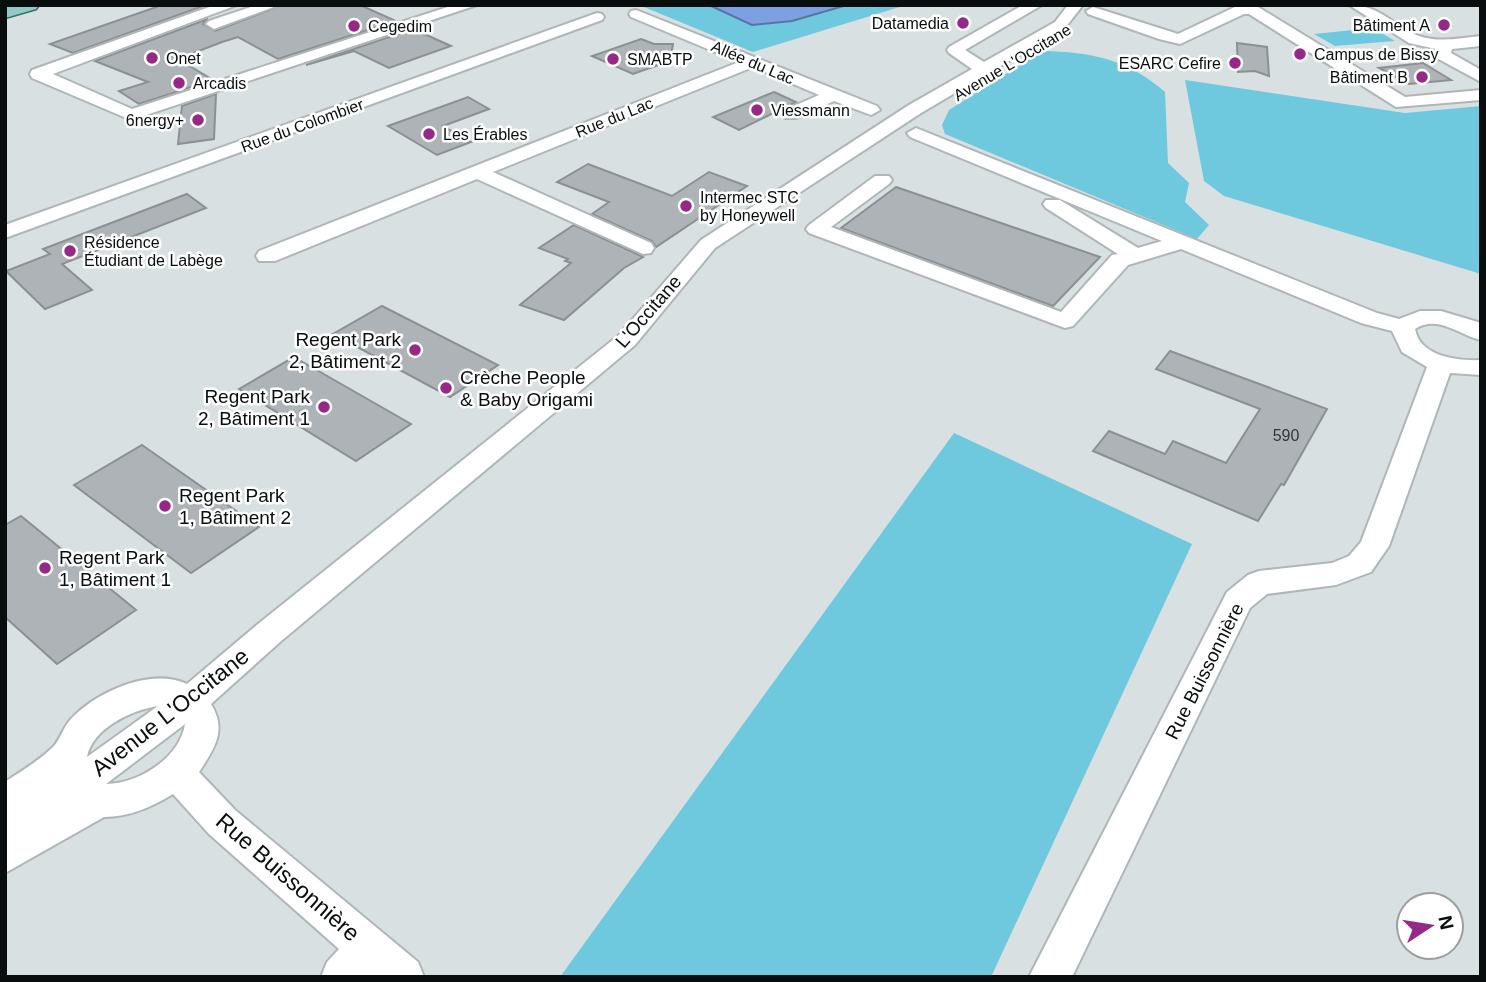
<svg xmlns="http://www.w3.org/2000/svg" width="1486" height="982" font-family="Helvetica,sans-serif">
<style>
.green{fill:#6fc9de}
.water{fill:#7da0e2;stroke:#5a74a2;stroke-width:2}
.building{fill:#aeb3b7;stroke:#8b9093;stroke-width:2}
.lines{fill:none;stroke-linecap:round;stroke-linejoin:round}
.minor-casing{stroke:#b0b6b8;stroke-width:4}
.major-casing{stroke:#34716e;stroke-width:3}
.minor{fill:#fff;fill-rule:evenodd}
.major{fill:#93cac7;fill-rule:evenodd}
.poi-dot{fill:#962888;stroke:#fff;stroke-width:2.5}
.labels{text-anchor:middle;stroke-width:5;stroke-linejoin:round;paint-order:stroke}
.far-poi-label{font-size:16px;fill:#0a0d0d;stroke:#fff;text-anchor:start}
.far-street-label{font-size:16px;fill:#0a0d0d;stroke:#fff}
.number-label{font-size:16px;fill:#333638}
.street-label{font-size:19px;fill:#0a0d0d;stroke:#fff}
.poi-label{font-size:19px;fill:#0a0d0d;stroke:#fff;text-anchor:start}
.near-street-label{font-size:23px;fill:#0a0d0d;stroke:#fff}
</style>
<rect width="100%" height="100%" fill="#d9e0e1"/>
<!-- green -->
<g class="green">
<polygon points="639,5 906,5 753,52"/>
<polygon points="1373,28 1395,41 1335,46 1314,34"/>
<path d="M1042 51C1092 52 1127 59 1165 92L1168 163 1189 183 1185 202 1209 225 1197 239 945 134 942 125 949 110Z"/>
<polygon points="1185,80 1405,113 1481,106 1481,274 1224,196 1204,181"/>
<polygon points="954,433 1192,544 991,977 560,977"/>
</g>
<!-- water -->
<polygon class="water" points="709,5 847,5 792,21 752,25"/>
<!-- building -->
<g class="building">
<polygon points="162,5 203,6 73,53 50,44"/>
<polygon points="282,5 360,5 396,21 278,59 238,37 222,42 178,59 213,80 139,104 119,91 148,82 95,61 208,19 203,24 215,31"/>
<polygon points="413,29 451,46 389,68 354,51 306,65"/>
<polygon points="641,39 654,44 673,44 670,61 633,74 592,56"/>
<polygon points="1237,43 1267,47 1269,76 1255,71 1238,72"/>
<polygon points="1423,63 1451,80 1409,84 1379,68"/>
<polygon points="774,92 796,102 739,130 713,117"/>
<polygon points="216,94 214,139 178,144 182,106"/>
<polygon points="468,97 489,109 443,126 471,142 437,155 388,126"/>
<polygon points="588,164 672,196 709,172 747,186 656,247 652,241 592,214 609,202 557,182"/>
<polygon points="896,187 1100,257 1053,306 841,228"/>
<polygon points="187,194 206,208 62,264 92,290 45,309 6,271 50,254 43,249"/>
<polygon points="574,225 643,257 624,268 564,320 520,305 571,263 565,261 568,259 539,248"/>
<polygon points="382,306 498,365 450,397 333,334"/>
<polygon points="1170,351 1327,409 1284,485 1281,484 1258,521 1093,451 1109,431 1165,454 1173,441 1226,463 1260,409 1156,369"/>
<polygon points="294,357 411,424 356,461 239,389"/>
<polygon points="142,445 259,527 191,573 74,485"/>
<polygon points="21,516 136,610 57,664 5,617 5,525"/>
</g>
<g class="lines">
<!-- minor casing -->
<g class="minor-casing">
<g id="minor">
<polygon points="215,5 237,5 53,74 132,109 454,5 477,5 131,120 32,78 30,74 32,70"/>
<polygon points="257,5 279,5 219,27 214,29 206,24 209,21"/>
<path d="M1023 5H1042L965 50 984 62 1055 22 1068 5H1083L1065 28 921 113 715 248 635 345 280 642 211 704C227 730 215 748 199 772L235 810 418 962 424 977H321L327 962 339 949 209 834 173 794C152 807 129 817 104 817L5 873V782C21 771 39 761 53 747 60 740 63 728 70 720 96 692 150 667 187 684L258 624 619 335 701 240 909 105 972 69 949 53 947 50 949 47ZM158 706 87 757C92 729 131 710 158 706ZM185 724C180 758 138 784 106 784Z"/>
<path d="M1349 5C1382 5 1392 26 1419 36 1439 43 1461 38 1481 36V46L1452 49 1451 53 1481 70V82L1433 56 1431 53 1436 49 1409 43Z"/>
<polygon points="1237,6 1258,7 1405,97 1481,90 1481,100 1396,107 1249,14 1244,14 1180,44 1159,39 1088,14 1086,11 1093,7 1178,34"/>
<polygon points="636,10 877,106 880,110 871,115 834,101 797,118 785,118 782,114 785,110 819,95 753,67 493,172 651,243 654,248 651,253 643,254 477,179 275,261 259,261 256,256 259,251 739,62 631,17 629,14 631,11"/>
<polygon points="597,13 602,14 604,17 602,20 5,238 5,225"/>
<path d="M916 128 1377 313 1399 319 1420 311H1441L1481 323V340C1459 335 1438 314 1415 329 1420 357 1458 361 1481 360V375L1450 373 1389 546 1371 572 1336 585 1267 594 1250 608 1072 977H1029L1227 592 1248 575 1259 571 1332 563 1349 556 1361 542 1427 367 1402 352 1392 331 1361 323 1181 249 1128 265 1073 326 1065 328 809 233 806 229 809 225 875 176H889L892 180 889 184 831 227 1061 312 1112 255 1118 254 1046 208 1043 204 1046 200H1060L1138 248 1162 241 910 137 907 133Z"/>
</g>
</g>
<!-- major casing -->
<g class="major-casing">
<polygon id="major" points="11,5 39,5 36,9 5,18 5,7"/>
</g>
<!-- minor -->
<use href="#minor" class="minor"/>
<!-- major -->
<use href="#major" class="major"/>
</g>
<!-- markers -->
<g class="poi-dot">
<circle cx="963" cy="23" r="7"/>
<circle cx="1444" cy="25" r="7"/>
<circle cx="354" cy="26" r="7"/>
<circle cx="1300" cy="54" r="7"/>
<circle cx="152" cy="58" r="7"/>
<circle cx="613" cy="59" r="7"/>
<circle cx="1235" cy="63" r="7"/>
<circle cx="1422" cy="77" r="7"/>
<circle cx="179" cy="83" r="7"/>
<circle cx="757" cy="110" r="7"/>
<circle cx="198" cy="120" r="7"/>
<circle cx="429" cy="134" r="7"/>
<circle cx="686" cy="206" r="7"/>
<circle cx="70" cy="251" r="7"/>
<circle cx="415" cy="350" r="7"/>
<circle cx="446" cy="388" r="7"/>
<circle cx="324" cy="407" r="7"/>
<circle cx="165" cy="506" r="7"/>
<circle cx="45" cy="568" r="7"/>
</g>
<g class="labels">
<!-- far-poi labels -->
<g class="far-poi-label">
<text x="949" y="29" text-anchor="end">Datamedia</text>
<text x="1430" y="31" text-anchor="end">Bâtiment A</text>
<text x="368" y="32">Cegedim</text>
<text x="1314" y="60">Campus de Bissy</text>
<text x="166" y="64">Onet</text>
<text x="627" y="65">SMABTP</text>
<text x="1221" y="69" text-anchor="end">ESARC Cefire</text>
<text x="1408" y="83" text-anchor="end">Bâtiment B</text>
<text x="193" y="89">Arcadis</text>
<text x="771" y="116">Viessmann</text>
<text x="184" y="126" text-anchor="end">6nergy+</text>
<text x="443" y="140">Les Érables</text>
<text x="700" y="203">Intermec STC<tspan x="700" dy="18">by Honeywell</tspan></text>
<text x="84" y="248">Résidence<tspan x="84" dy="18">Étudiant de Labège</tspan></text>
</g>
<!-- far-street labels -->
<g class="far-street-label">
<text transform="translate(753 62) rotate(23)" y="6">Allée du Lac</text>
<text transform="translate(1012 62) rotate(-31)" y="6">Avenue L'Occitane</text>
<text transform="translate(614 117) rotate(-22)" y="6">Rue du Lac</text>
<text transform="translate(302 125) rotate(-20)" y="6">Rue du Colombier</text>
</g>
<!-- number labels -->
<g class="number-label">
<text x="1286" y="441">590</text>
</g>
<!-- street labels -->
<g class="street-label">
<text transform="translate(648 311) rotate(-49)" y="7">L'Occitane</text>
<text transform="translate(1204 671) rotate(-63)" y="7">Rue Buissonnière</text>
</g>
<!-- poi labels -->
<g class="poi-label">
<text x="401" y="346" text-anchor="end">Regent Park<tspan x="401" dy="22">2, Bâtiment 2</tspan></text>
<text x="460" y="384">Crèche People<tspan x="460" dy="22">&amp; Baby Origami</tspan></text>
<text x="310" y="403" text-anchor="end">Regent Park<tspan x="310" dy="22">2, Bâtiment 1</tspan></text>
<text x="179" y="502">Regent Park<tspan x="179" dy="22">1, Bâtiment 2</tspan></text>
<text x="59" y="564">Regent Park<tspan x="59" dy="22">1, Bâtiment 1</tspan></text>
</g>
<!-- near-street labels -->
<g class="near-street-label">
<text transform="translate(170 712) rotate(-38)" y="8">Avenue L'Occitane</text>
<text transform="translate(288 877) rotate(41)" y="8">Rue Buissonnière</text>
</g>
</g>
<!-- border -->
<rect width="1486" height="982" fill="none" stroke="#0a0d0d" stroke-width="14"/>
<!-- north arrow -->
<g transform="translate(1430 926) rotate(78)"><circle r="33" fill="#ffffff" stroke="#9d9e9e" stroke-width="2"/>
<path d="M0-5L12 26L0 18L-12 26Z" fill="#962888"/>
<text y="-10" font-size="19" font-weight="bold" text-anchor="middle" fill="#0a0d0d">N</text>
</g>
</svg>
